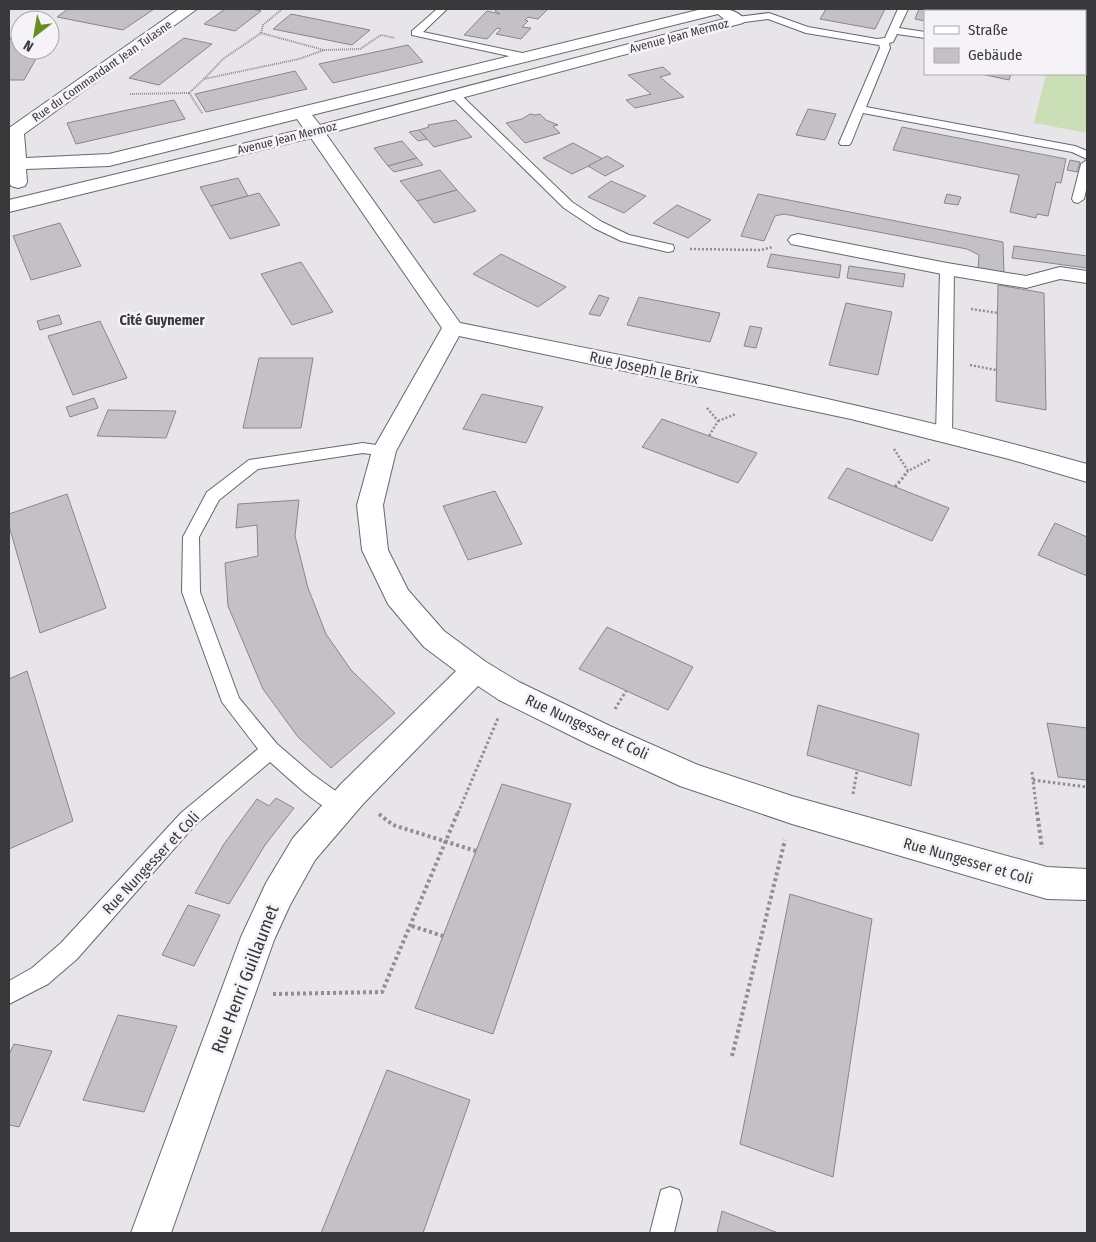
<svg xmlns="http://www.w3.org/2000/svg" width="1096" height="1242" font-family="'Fira Sans Condensed',sans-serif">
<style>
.green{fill:#cbdfb7}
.building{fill:#c3c1c6;stroke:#89868b}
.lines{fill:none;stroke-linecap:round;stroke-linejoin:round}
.service-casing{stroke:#69676b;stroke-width:2}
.minor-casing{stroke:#69676b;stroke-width:2}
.path-far3{stroke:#908e91;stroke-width:2;stroke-dasharray:1 1;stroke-linecap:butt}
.path-far2{stroke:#908e91;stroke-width:2.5;stroke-dasharray:2 2;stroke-linecap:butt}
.path-far1{stroke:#908e91;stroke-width:3;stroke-dasharray:2.5 2.5;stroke-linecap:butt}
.path{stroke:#908e91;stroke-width:4;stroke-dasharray:3 3;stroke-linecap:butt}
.service{fill:#fff;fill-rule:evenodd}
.minor{fill:#fff;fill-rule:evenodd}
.labels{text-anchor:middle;stroke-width:5;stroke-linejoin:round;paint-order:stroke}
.far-street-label{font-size:12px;fill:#39383a;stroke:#f6f3f8}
.far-neighbourhood-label{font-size:14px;font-weight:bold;fill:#39383a;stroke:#f6f3f8}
.street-label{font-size:15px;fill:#39383a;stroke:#f6f3f8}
.near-street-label{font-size:18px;fill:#39383a;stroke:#f6f3f8}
</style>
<rect width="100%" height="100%" fill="#e8e5ea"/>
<!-- green -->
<polygon class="green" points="1046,74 1075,74 1087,76 1087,133 1034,123"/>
<!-- building -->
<g class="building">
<polygon points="68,9 154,9 123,30 57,17"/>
<polygon points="225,9 252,9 261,11 235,31 204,24"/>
<polygon points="498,9 548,9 538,19 528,17 525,20 528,21 522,27 531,28 521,39 496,34 501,29 497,28 487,39 464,35 487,11 500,14 495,11"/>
<polygon points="826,9 885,9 875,29 820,19"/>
<polygon points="919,9 975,9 991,11 925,11 925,21 915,19"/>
<polygon points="291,14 370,30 352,45 273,29"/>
<polygon points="12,36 20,36 20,50 41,50 24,80 9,80 9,41"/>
<polygon points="184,38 212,44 159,85 129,78"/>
<polygon points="408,45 423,62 333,83 319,64"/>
<polygon points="663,67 671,74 660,77 684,97 635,108 626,100 651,94 628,75"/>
<polygon points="295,71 307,89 206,112 195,94"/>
<polygon points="981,74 1011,74 1009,80"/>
<polygon points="174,100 185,119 76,144 67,123"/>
<polygon points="808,109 836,114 825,140 796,135"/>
<polygon points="530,114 535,115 540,114 546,120 558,125 553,126 560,133 525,143 506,123 522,119"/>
<polygon points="456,120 472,137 434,147 419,130 429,127 428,125"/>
<polygon points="902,127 1066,159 1061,183 1056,182 1048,216 1037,214 1036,218 1010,212 1019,175 893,150"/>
<polygon points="419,130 427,139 418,141 409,132"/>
<polygon points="402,141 417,158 388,166 374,148"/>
<polygon points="573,143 603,159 572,174 543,158"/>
<polygon points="607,156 624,166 605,176 588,166"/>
<polygon points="417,158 423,165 394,172 388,166"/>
<polygon points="1070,160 1080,162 1077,172 1067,170"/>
<polygon points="440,170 457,190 417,201 400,181"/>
<polygon points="238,178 248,196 211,206 200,187"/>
<polygon points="611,181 646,196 624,213 588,197"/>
<polygon points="457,190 476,211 434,223 417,201"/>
<polygon points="259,193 280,225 230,239 211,206"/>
<polygon points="758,194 1003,242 1004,274 978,270 979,255 967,249 784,214 775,216 764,241 741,236"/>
<polygon points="947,194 961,197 958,205 944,203"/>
<polygon points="677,205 711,220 688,238 653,223"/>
<polygon points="60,223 81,266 31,280 13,236"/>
<polygon points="1014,246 1087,256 1087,268 1012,258"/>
<polygon points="501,254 566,287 538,307 473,274"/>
<polygon points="771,254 841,265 839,278 767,267"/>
<polygon points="301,262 333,312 292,325 261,274"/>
<polygon points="849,266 905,274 903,287 847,278"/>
<polygon points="998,285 1044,293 1046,410 996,401"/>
<polygon points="599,295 609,298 600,316 589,314"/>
<polygon points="639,297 720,313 710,342 627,325"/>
<polygon points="846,303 892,312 878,375 829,365"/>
<polygon points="59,315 62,324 40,330 37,321"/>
<polygon points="100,321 127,378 73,395 48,336"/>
<polygon points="750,326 762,328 756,348 744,346"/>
<polygon points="259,358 313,358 301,428 243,428"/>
<polygon points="482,394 543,407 526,443 463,429"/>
<polygon points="94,398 98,408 70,417 66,407"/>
<polygon points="108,410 176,411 166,438 97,436"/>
<polygon points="662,419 709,436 757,453 738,483 642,447"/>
<polygon points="847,468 949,508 932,541 828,498"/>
<polygon points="495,491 522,544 468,560 443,506"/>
<polygon points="67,494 106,608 40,633 9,526 9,514"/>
<polygon points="299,500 295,536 308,588 326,634 351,670 395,713 331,768 298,737 263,689 228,606 225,563 258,556 257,525 236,528 238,504"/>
<polygon points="1055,523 1087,537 1087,576 1038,555"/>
<polygon points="607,627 693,667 668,710 579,669"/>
<polygon points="27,671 73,821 9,849 9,679"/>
<polygon points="818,705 919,734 911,786 807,755"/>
<polygon points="1047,723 1087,728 1087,780 1058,777"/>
<polygon points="502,784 571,804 493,1034 415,1008"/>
<polygon points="276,798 294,808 265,845 229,904 195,893 224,844 257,799 269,806"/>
<polygon points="790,894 872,919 833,1177 740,1144"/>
<polygon points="188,905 220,915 194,966 162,955"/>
<polygon points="118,1015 177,1026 144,1112 83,1100"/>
<polygon points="14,1044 52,1051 19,1127 9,1125 9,1055"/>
<polygon points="387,1070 470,1100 423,1233 321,1233"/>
<polygon points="722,1211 778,1233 717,1233"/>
</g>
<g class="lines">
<!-- service casing -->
<g class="service-casing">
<g id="service">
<polygon points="437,9 447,9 423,32 527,54 532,57 527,60 412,35 412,31"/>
<polygon points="898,9 908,9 899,28 925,32 925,38 897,34 893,42 889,43 890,48 866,107 1075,146 1087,151 1087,159 1072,152 863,113 851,143 849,145 841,145 839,143 880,48 879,45 806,33 768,19 737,23 732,20 737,17 769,13 808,27 877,39 885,38"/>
<rect x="1085" y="59" width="2" height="6"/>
<polygon points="455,92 459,93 572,202 602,222 629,235 673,245 674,248 673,251 668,252 621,241 594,228 564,208 451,97 450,95 451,93"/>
<polygon points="1087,160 1087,186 1084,199 1078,203 1074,202 1072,199 1081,164"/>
<polygon points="947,265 954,269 952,435 949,439 944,440 939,439 936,435 940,269"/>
<path d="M363 443 389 447 392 451 389 455 384 456 363 453 258 469 219 500 199 537 200 592 239 698 277 744 312 774 348 800 351 806 348 812 341 815C316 806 290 779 270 762L195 825 77 959 48 984 9 1004V981L32 968 61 943 181 813 258 749 222 702 182 592 183 537 207 492 249 460Z"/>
<polygon points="670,1187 679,1190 682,1199 674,1233 650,1233 661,1190"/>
</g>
</g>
<!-- minor casing -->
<g class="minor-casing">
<g id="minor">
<path d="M179 9H197L24 134 26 158 109 154 702 9C718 9 735 6 745 20L743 23 326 134 460 323C671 365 881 406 1087 464V482L1009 459 851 419 459 336 396 451 383 505 388 550 408 590 444 631 486 662 519 682 610 726 698 765 792 796 1047 867 1087 869V900L1047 899 792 824 680 786 588 744 499 700 478 686 363 804 315 860 290 905 274 940 171 1233H131L241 937 266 883 293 838 341 784 456 671 424 647 388 604 362 550 357 505 372 451 442 328 311 138 9 212V200L304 129 297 119 109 166 26 169 27 182 25 186 18 188 11 186 9 182V128ZM718 14 724 19 320 125 312 115Z"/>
<polygon points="798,234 947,263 1026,276 1060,267 1087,271 1087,283 1060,279 1026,288 947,275 791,244 788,240 791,236"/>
</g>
</g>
<!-- path-far3 -->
<g class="path-far3">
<polyline points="282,9 263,25 261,33 324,50"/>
<polyline points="204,79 223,59 261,33"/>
<polyline points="130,94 189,93"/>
<polyline points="202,113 189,93 204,79 299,59 324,50 360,49 381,35 395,38"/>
</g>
<!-- path-far2 -->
<g class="path-far2">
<polyline points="690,249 761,250 773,247"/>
<polyline points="971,309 998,313"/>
<polyline points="970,365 996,370"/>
<polyline points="707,408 718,421 709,436"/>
<polyline points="718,421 736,414"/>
<polyline points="894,449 908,471"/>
<polyline points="904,475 908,471 931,459"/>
</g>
<!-- path-far1 -->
<g class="path-far1">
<polyline points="895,487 906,474"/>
<polyline points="615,709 626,691"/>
<polyline points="1032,772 1037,813"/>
<polyline points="1033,780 1087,787"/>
<polyline points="853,794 857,771"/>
<polyline points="458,813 498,718"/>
</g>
<!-- path -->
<g class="path">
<polyline points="1037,812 1042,848"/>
<polyline points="379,814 393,825 476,851"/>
<polyline points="412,926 443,936"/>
<polyline points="273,994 382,992 458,812"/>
<polyline points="732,1056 785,840"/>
</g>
<!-- service -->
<use href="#service" class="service"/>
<!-- minor -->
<use href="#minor" class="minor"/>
</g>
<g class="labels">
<!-- far-street labels -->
<g class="far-street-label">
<text transform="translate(679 36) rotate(-15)" y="4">Avenue Jean Mermoz</text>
<text transform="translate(102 71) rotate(-35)" y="4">Rue du Commandant Jean Tulasne</text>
<text transform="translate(287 138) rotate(-14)" y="4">Avenue Jean Mermoz</text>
</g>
<!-- far-neighbourhood labels -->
<g class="far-neighbourhood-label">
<text x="162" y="325">Cité Guynemer</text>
</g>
<!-- street labels -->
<g class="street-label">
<text transform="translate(644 368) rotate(12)" y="5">Rue Joseph le Brix</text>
<text transform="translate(587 727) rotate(25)" y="5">Rue Nungesser et Coli</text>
<text transform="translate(968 861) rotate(16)" y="5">Rue Nungesser et Coli</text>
<text transform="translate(151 863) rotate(-47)" y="5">Rue Nungesser et Coli</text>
</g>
<!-- near-street labels -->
<g class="near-street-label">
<text transform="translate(245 979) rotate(-69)" y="6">Rue Henri Guillaumet</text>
</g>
</g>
<!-- border -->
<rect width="1096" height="1242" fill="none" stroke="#39383a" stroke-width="20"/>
<!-- legend -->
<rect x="924" y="10" width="162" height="65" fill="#f6f3f8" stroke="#aaa8ac"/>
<rect x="934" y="26" width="25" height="8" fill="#ffffff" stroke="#aaa8ac"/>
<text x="968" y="35" font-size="15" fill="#39383a">Straße</text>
<rect x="934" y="48" width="25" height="15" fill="#c3c1c6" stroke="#aaa8ac"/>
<text x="968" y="60" font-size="15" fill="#39383a">Gebäude</text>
<!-- north arrow -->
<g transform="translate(35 35) rotate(211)"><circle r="24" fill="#f6f3f8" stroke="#aaa8ac"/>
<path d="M0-4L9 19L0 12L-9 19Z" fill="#658f20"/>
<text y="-8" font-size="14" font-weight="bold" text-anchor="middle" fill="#39383a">N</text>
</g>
</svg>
